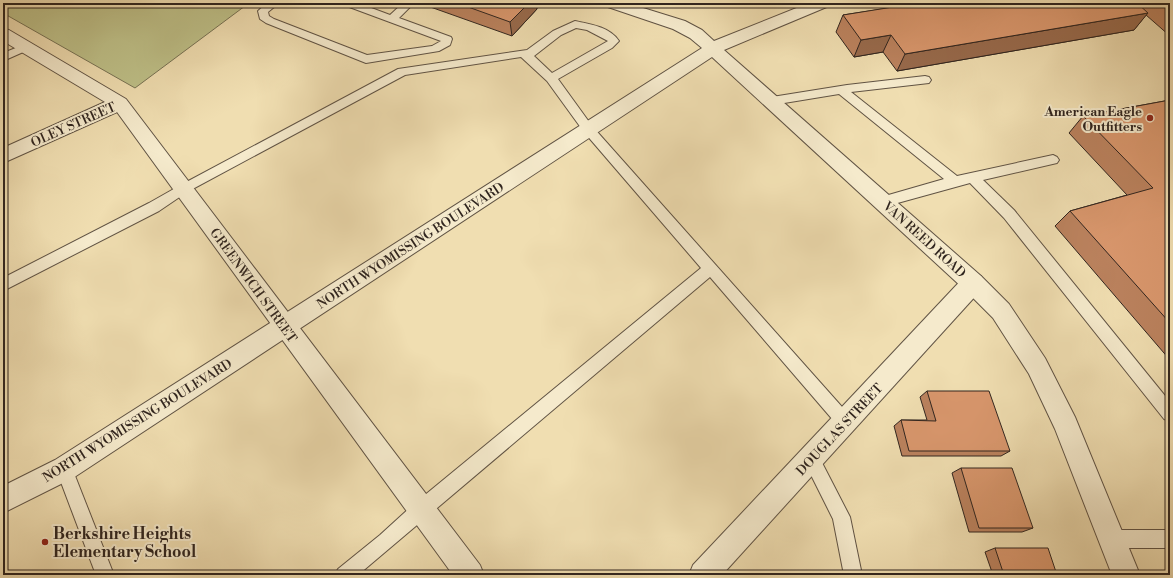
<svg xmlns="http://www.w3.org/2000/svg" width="1173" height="578" font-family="'Libre Bodoni',serif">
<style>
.green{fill:#bec088;stroke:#777254}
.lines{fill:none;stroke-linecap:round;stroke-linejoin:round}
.service-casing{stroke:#605344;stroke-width:2}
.minor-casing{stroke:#605344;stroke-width:2}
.tertiary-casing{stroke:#605344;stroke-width:2}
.service{fill:#f5eacc;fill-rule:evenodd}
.minor{fill:#f5eacc;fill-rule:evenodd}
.tertiary{fill:#f5eacc;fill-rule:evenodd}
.wall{fill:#bb825e;stroke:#30251f}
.shaded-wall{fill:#986a4c;stroke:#30251f}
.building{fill:#d9976d;stroke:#30251f}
.poi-dot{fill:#8f2418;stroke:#f5eacc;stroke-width:1.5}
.labels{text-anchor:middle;stroke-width:4;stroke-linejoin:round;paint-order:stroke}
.poi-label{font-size:13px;font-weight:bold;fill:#30251f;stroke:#f5eacc;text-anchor:end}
.street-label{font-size:13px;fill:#30251f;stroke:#f5eacc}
.near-poi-label{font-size:16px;font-weight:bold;fill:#30251f;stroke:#f5eacc;text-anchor:start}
</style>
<rect width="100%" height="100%" fill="#f0deb1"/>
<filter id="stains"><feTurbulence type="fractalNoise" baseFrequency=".005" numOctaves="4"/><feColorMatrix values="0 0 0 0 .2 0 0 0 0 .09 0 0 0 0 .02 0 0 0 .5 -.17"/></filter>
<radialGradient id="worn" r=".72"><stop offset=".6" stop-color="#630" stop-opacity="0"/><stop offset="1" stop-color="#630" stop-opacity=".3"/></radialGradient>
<!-- green -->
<polygon class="green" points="3,3 249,3 135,88 3,13"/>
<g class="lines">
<!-- service casing -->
<g class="service-casing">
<g id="service">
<polygon points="267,3 279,3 268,12 269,16 274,19 367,55 432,46 441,41 344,5 343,3 358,3 390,15 403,3 414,3 399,18 451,37 452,39 450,45 439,51 366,63 266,23 260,19 258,11"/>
<path d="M575 21C590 24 610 27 619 41L612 48 558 79 592 126 851 417 853 422 851 427 845 430 839 427 710 277 358 575H335L338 569 380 535 414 504 701 268 584 132 547 81 521 57 405 75 187 192 159 211 3 291V278L149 203 179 186 398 69 527 50 553 31ZM576 28 587 30 608 41 552 73 534 56 561 35Z"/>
<polygon points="26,44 30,45 31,47 30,49 3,61 3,53"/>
<polygon points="925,76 929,77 931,80 929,83 851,92 957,176 1053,155 1057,157 1059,160 1057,163 983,180 1014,210 1170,402 1170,421 1164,419 1004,218 970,183 883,207 878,206 877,202 878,198 944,179 839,94 772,105 768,104 766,101 768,98 772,97 847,85"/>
<polygon points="811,451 817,453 850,517 862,575 844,575 833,519 803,459 805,453"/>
<polygon points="64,461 70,463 114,575 96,575 56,469 58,463"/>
<polygon points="1111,530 1170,530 1170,548 1111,548 1105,545 1102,539 1105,533"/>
</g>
</g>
<!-- minor casing -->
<g class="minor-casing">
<g id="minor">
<polygon points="3,29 9,30 126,99 480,565 484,575 453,575 117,112 3,163 3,148 105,102 3,41"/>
<polygon points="973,274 981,276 984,283 981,290 722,575 689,575 693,565 965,276"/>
</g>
</g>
<!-- tertiary casing -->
<g class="tertiary-casing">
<polygon id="tertiary" points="603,3 627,3 685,21 702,30 714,41 809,3 831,3 829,6 724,50 981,276 1009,304 1045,358 1075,417 1140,575 1112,575 1055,429 1029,374 993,318 965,290 712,57 73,478 3,513 3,486 55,460 702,48 690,38 673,29 605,6"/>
</g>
<!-- service -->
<use href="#service" class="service"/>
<!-- minor -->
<use href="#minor" class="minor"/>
<!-- tertiary -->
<use href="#tertiary" class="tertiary"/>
</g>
<!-- wall -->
<g class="wall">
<polygon points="422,3 536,3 537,9 512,36 422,4"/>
<polygon points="908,3 1170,3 1170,36 1146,15 1134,30 897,71 883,52 854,57 836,32 843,15 908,5"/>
<polygon points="1170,100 1170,360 1055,226 1070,211 1127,195 1069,133 1083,116"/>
<polygon points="927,391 1010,451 1001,456 902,456 894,426 901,420 927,420 920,397"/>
<polygon points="961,468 1033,528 1022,532 969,532 952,473"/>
<polygon points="995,548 1057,575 993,575 985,552"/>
</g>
<!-- shaded-wall -->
<g class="shaded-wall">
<polygon points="529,3 536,3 537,9 512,36 510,22"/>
<polygon points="1148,13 1134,30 897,71 905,54"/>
<polygon points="891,35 883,52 854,57 861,40"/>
</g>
<!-- building -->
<g class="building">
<polygon points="457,3 529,3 510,22"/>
<polygon points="918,3 1137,3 1148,13 905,54 891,35 861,40 843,15"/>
<polygon points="1170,100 1170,323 1070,211 1153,188 1083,116"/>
<polygon points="927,391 989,391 1010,451 909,451 901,420 936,421"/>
<polygon points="961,468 1012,468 1033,528 979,528"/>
<polygon points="995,548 1048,548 1057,575 1004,575"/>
</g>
<!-- markers -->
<g class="poi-dot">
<circle cx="1150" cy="118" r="4"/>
<circle cx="45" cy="542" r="4"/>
</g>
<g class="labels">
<!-- poi labels -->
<g class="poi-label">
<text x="1142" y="116">American Eagle<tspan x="1142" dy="15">Outfitters</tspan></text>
</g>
<!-- street labels -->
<g class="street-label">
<text transform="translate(73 124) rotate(-24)" y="5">OLEY STREET</text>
<text transform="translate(925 239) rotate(42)" y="5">VAN REED ROAD</text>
<text transform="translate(410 245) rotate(-33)" y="5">NORTH WYOMISSING BOULEVARD</text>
<text transform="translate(254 285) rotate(54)" y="5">GREENWICH STREET</text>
<text transform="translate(137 420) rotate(-32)" y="5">NORTH WYOMISSING BOULEVARD</text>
<text transform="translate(839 429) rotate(-47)" y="5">DOUGLAS STREET</text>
</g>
<!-- near-poi labels -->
<g class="near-poi-label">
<text x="53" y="539">Berkshire Heights<tspan x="53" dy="18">Elementary School</tspan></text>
</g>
</g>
<!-- margin -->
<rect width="1173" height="578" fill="none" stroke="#f0deb1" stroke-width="16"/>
<rect x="4" y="4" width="1165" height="570" fill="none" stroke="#30251f" stroke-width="2"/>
<rect x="8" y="8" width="1157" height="562" fill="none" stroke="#30251f"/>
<rect width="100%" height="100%" filter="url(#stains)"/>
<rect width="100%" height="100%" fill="url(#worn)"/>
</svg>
